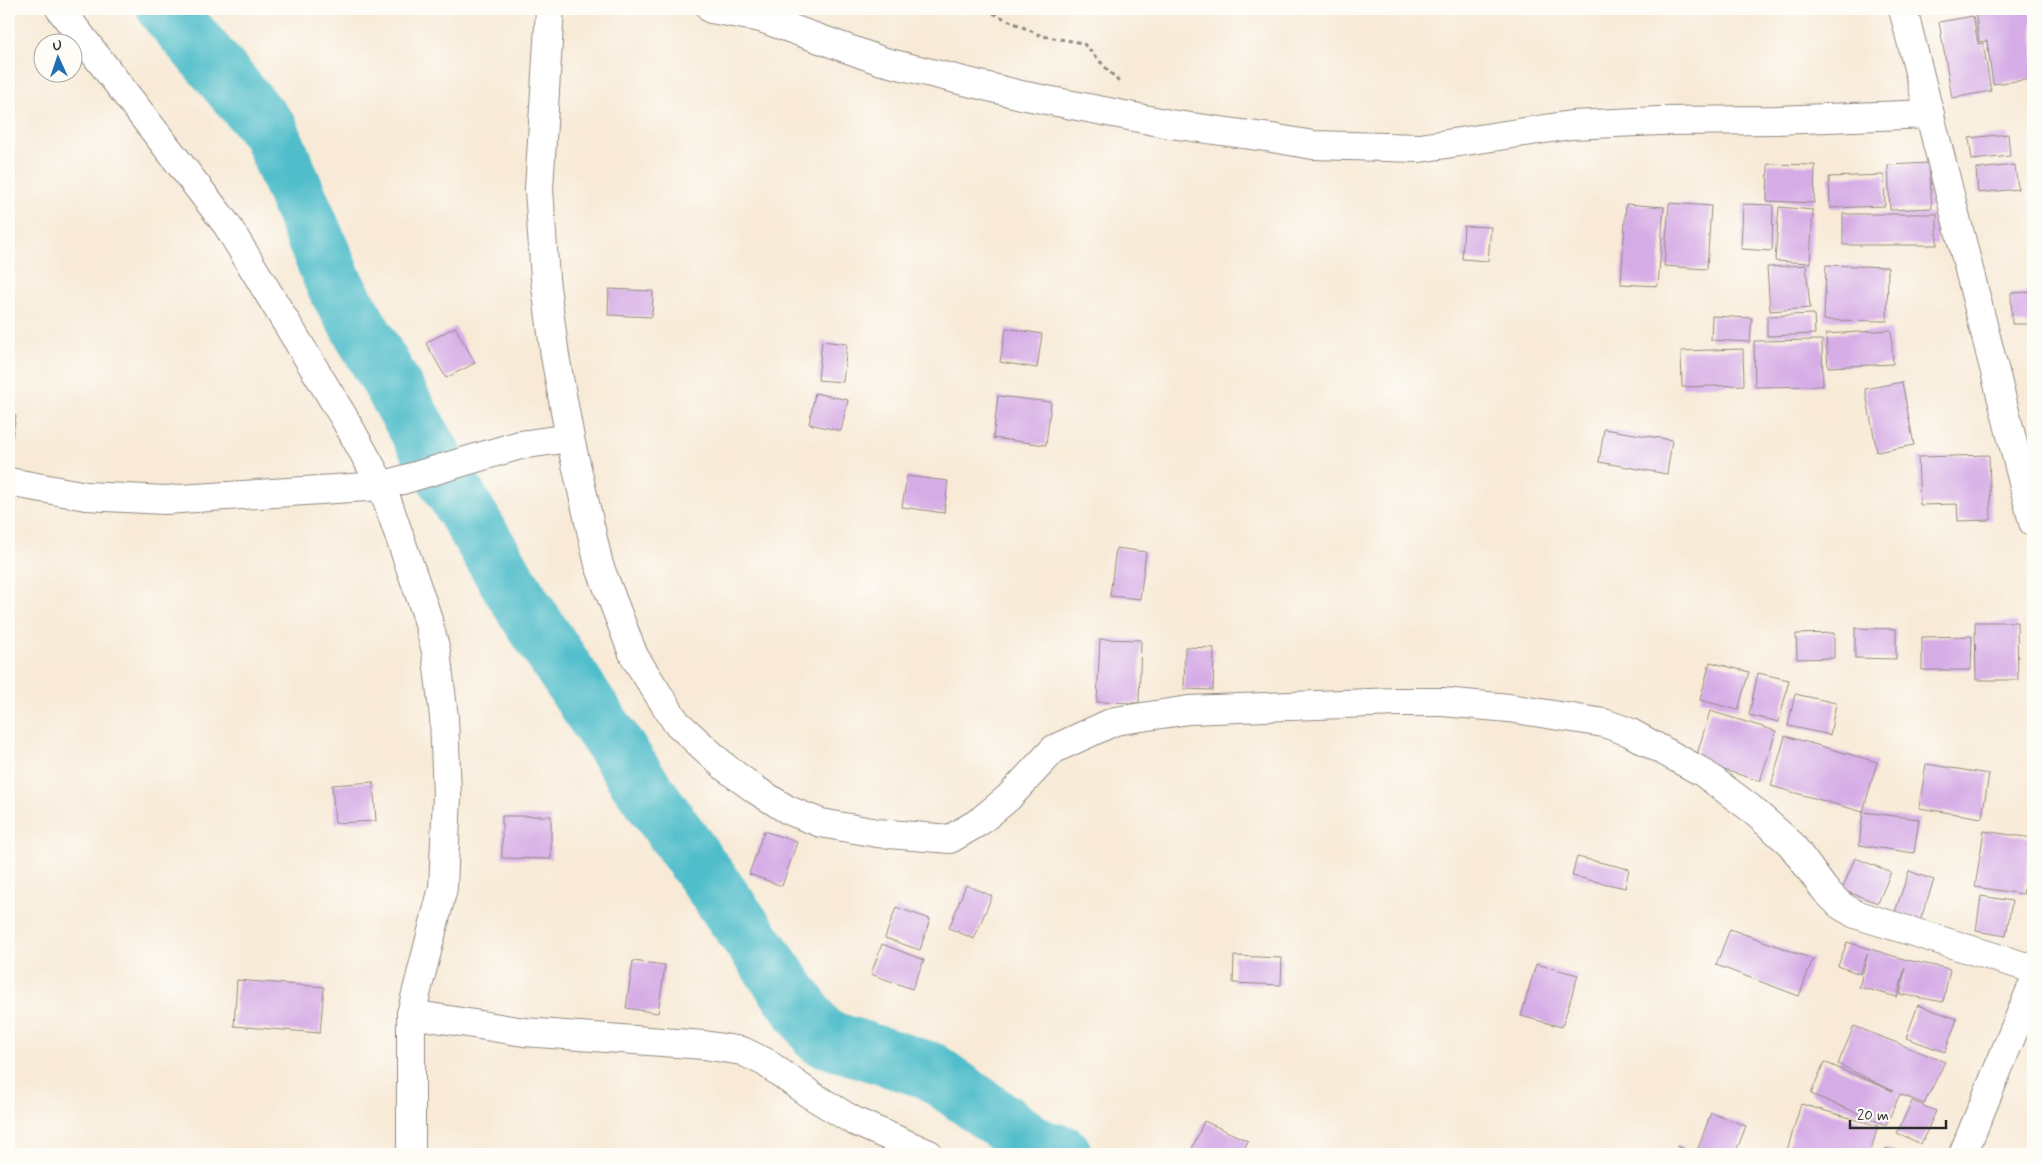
<svg xmlns="http://www.w3.org/2000/svg" width="2042" height="1163" font-family="Mynerve,sans-serif">
<style>
.lines{fill:none;stroke-linecap:round;stroke-linejoin:round}
.river{stroke:#50bdca;stroke-width:58}
.building{fill:#d6ace6}
.street-casing{stroke:#928a81;stroke-width:30}
.secondary-casing{stroke:#928a81;stroke-width:30}
.path{stroke:#928a81;stroke-width:3;stroke-dasharray:4 4;stroke-linecap:butt}
.street{stroke:#fff;stroke-width:28}
.secondary{stroke:#fff;stroke-width:28}
</style>
<rect width="100%" height="100%" fill="#fdfcf7"/>
<filter id="ink" filterUnits="userSpaceOnUse"><feTurbulence type="fractalNoise" baseFrequency=".02" numOctaves="2"/><feDisplacementMap in="SourceGraphic" scale="10" xChannelSelector="R" yChannelSelector="G"/><feConvolveMatrix kernelMatrix="1 2 1 2 8 2 1 2 1" color-interpolation-filters="sRGB"/></filter>
<filter id="wash" filterUnits="userSpaceOnUse"><feTurbulence type="fractalNoise" baseFrequency=".0096" numOctaves="4" result="noise"/><feDisplacementMap in="SourceGraphic" scale="20" xChannelSelector="R" yChannelSelector="G"/><feGaussianBlur stdDeviation="1.12" result="paint"/><feColorMatrix in="noise" values="0 0 0 0 0 0 0 0 0 0 0 0 0 0 0 0 0 1.4 0 .05"/><feComposite in="paint" operator="in"/></filter>
<g filter="url(#wash)">
<rect width="100%" height="100%" fill="#f8ead7"/>
<g class="lines">
<!-- river -->
<polyline class="river" points="166,9 270,131 335,285 440,468 524,608 635,776 821,1037 931,1071 1039,1148 1063,1154"/>
</g>
<g id="blocks">
<!-- building -->
<g class="building">
<polygon points="1975,9 2031,9 2033,32 2033,79 1993,84 1987,41 1979,42"/>
<polygon points="1973,16 1978,44 1983,43 1991,91 1952,98 1939,22"/>
<polygon points="2008,134 2010,156 1972,160 1969,138"/>
<polygon points="1929,163 1932,208 1890,210 1888,165"/>
<polygon points="1768,164 1815,165 1814,203 1767,201"/>
<polygon points="2015,165 2018,189 1978,193 1976,169"/>
<polygon points="1884,175 1885,206 1830,208 1829,177"/>
<polygon points="1669,203 1711,206 1707,269 1664,266"/>
<polygon points="1626,204 1664,207 1658,286 1621,284"/>
<polygon points="1743,204 1773,205 1772,251 1741,249"/>
<polygon points="1779,207 1813,210 1810,263 1775,261"/>
<rect x="1843" y="214" width="94" height="31"/>
<polygon points="1464,226 1491,227 1488,261 1462,259"/>
<polygon points="1806,265 1810,308 1770,311 1767,267"/>
<polygon points="1826,265 1888,267 1887,321 1824,320"/>
<polygon points="609,289 653,291 652,317 608,315"/>
<polygon points="2033,292 2033,324 2012,324 2011,293"/>
<polygon points="1814,314 1815,334 1767,336 1767,316"/>
<polygon points="1712,316 1752,318 1750,342 1711,340"/>
<polygon points="455,327 475,363 446,378 426,343"/>
<polygon points="1006,328 1042,334 1037,368 1000,362"/>
<polygon points="1891,330 1893,364 1828,367 1826,334"/>
<polygon points="1822,340 1823,386 1755,387 1754,341"/>
<polygon points="822,341 847,344 843,382 818,380"/>
<polygon points="1743,349 1744,385 1682,387 1681,351"/>
<polygon points="1902,382 1914,445 1877,452 1865,389"/>
<polygon points="815,393 848,400 841,431 809,424"/>
<polygon points="998,396 1051,402 1046,445 993,438"/>
<polygon points="9,415 16,416 10,449 9,449"/>
<polygon points="1604,429 1672,440 1667,474 1599,462"/>
<polygon points="1989,455 1991,520 1958,521 1957,504 1920,505 1918,457"/>
<polygon points="907,476 948,481 944,513 902,507"/>
<polygon points="1116,548 1146,552 1140,599 1110,596"/>
<polygon points="1975,622 2017,622 2018,680 1976,680"/>
<polygon points="1855,628 1896,629 1896,659 1855,658"/>
<polygon points="1834,633 1834,658 1797,659 1796,634"/>
<polygon points="1972,636 1971,670 1922,670 1922,637"/>
<polygon points="1100,639 1141,640 1139,703 1097,702"/>
<polygon points="1185,647 1214,648 1213,690 1184,689"/>
<polygon points="1710,662 1749,672 1738,710 1700,700"/>
<polygon points="1758,673 1789,680 1779,722 1749,715"/>
<polygon points="1795,694 1836,703 1830,735 1788,726"/>
<polygon points="1710,711 1776,731 1760,781 1695,761"/>
<polygon points="1785,736 1877,762 1863,812 1919,819 1914,853 1859,845 1863,812 1771,786"/>
<polygon points="1926,764 1989,774 1982,818 1919,808"/>
<polygon points="373,782 376,821 335,823 332,785"/>
<polygon points="502,816 551,816 551,859 502,858"/>
<polygon points="764,831 797,842 782,886 749,874"/>
<polygon points="1984,831 2032,838 2023,894 1975,887"/>
<polygon points="1577,857 1629,869 1625,888 1572,876"/>
<polygon points="1855,858 1891,872 1878,903 1842,890"/>
<polygon points="1909,871 1934,880 1920,921 1895,912"/>
<polygon points="966,885 992,896 974,939 949,928"/>
<polygon points="1981,896 2012,901 2006,936 1976,931"/>
<polygon points="896,907 930,919 920,950 885,938"/>
<polygon points="1730,929 1813,959 1799,996 1716,965"/>
<polygon points="1847,942 1907,960 1950,969 1943,1002 1900,994 1905,968 1897,997 1859,987 1868,953 1860,974 1838,966"/>
<polygon points="882,944 924,960 912,989 871,974"/>
<polygon points="1234,956 1282,958 1281,985 1233,983"/>
<polygon points="633,961 665,965 658,1013 626,1008"/>
<polygon points="1536,964 1578,975 1562,1027 1521,1016"/>
<polygon points="237,980 324,987 320,1033 234,1026"/>
<polygon points="1918,1005 1957,1019 1945,1052 1906,1038"/>
<polygon points="1854,1026 1945,1062 1924,1104 1900,1094 1886,1125 1811,1094 1824,1062 1893,1091 1838,1064"/>
<polygon points="1912,1101 1936,1111 1921,1144 1897,1133"/>
<polygon points="1801,1104 1878,1126 1870,1154 1786,1154"/>
<polygon points="1711,1113 1746,1126 1735,1154 1715,1154 1698,1148"/>
<polygon points="1204,1121 1248,1141 1242,1154 1204,1154 1192,1149"/>
<polygon points="1678,1146 1696,1154 1675,1154"/>
<polygon points="1886,1148 1901,1154 1883,1154"/>
</g>
</g>
</g>
<g filter="url(#ink)">
<use href="#blocks" fill-opacity="0" stroke="#928a81" stroke-width="1"/>
<g class="lines">
<!-- street casing -->
<g class="street-casing">
<g id="street">
<polyline points="60,9 227,225 343,416 382,486 520,445 570,438"/>
<polyline points="550,9 539,189 545,279 555,356 570,438 599,565 634,656 676,722 726,768 756,790 788,810 821,823 877,833 950,839 979,822 1008,798 1054,749 1115,721 1189,710 1396,702 1443,702 1509,708 1604,723 1629,732 1702,772 1749,807 1791,844 1825,890 1840,905 1855,914 2033,969"/>
<polyline points="711,9 761,18 882,61 1021,95 1170,124 1272,138 1313,145 1420,148 1571,125 1660,121 1776,120 1930,114"/>
<polyline points="9,482 86,496 165,500 382,486 426,613 436,651 444,717 447,796 443,888 411,1014 411,1154"/>
<polyline points="411,1014 524,1032 704,1045 742,1051 765,1062 811,1095 854,1121 929,1154"/>
</g>
</g>
<!-- secondary casing -->
<g class="secondary-casing">
<g id="secondary">
<polyline points="1903,9 2033,522"/>
<polyline points="1963,1154 2033,984"/>
</g>
</g>
<!-- path -->
<polyline class="path" points="986,10 1042,36 1083,43 1120,83"/>
<!-- street -->
<use href="#street" class="street"/>
<!-- secondary -->
<use href="#secondary" class="secondary"/>
</g>
</g>
<!-- margin -->
<rect width="2042" height="1163" fill="none" stroke="#fdfcf7" stroke-width="30"/>
<!-- north arrow -->
<g transform="translate(58 58) rotate(357)"><circle r="24" fill="#fdfcf7" stroke="#a9a8a5"/>
<path d="M0-4L9 19L0 12L-9 19Z" fill="#1f6fb2"/>
<text y="-8" font-size="14" font-weight="bold" text-anchor="middle" fill="#2b2b2b">U</text>
</g>
<!-- scale -->
<path d="M1850 1120v8h96v-8" fill="none" stroke="#2b2b2b" stroke-width="2.5"/>
<text x="1857" y="1120" font-size="15" fill="#2b2b2b" stroke="#fdfcf7" stroke-width="4" paint-order="stroke">20 m</text>
</svg>
